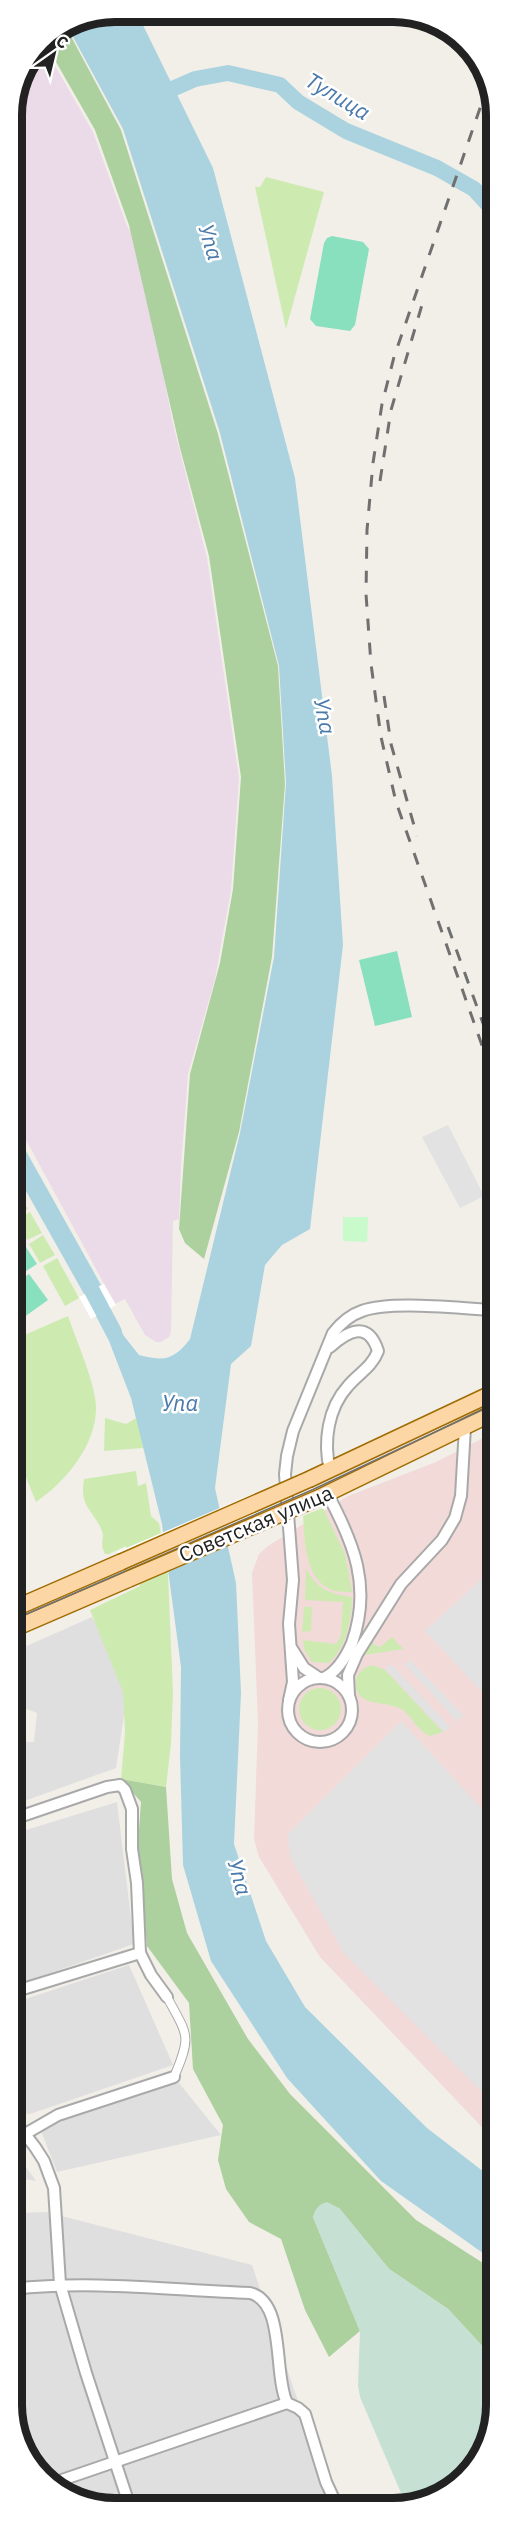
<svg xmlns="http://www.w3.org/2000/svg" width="509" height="2521" font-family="'IBM Plex Sans',sans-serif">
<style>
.residential{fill:#e0dfdf}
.commercial{fill:#f2dad9}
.industrial{fill:#ebdbe8}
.grass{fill:#cdebb0}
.forest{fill:#add19e}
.wetland{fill:#c6e0d4}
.park{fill:#c8facc}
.pitch{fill:#88e0be}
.parking{fill:#e2e2e2}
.water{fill:#aad3df}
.pier{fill:#fff}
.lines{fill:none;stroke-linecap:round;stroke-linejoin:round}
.river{stroke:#aad3df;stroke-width:16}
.pedestrian-casing{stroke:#a9a9a9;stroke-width:10}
.minor-casing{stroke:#a9a9a9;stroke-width:14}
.primary-casing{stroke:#a06b00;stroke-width:18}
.pedestrian{stroke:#fff;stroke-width:8}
.minor{stroke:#fff;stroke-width:10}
.primary{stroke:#fcd6a4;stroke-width:15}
.tram{stroke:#707070;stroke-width:1.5}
.rail{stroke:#707070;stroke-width:3;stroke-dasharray:12 12;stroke-linecap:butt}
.primary-bridge-casing{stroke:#a06b00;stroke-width:18;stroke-linecap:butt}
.primary-bridge{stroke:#fcd6a4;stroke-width:15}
.labels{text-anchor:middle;stroke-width:5;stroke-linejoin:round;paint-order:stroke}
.street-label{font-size:21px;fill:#222;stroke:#fff}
.water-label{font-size:22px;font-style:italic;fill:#4a7aab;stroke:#fff}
.rim{fill:none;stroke:#222;stroke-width:8}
</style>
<rect width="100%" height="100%" fill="#f2efe9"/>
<!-- residential -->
<g class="residential">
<polygon points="92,1617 129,1683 116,1768 13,1805 13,1742 34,1742 37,1713 17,1705 13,1694 13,1652"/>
<polygon points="117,1802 134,1944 13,1986 13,1834"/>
<polygon points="129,1965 173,2065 30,2114 13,2112 13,2003"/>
<polygon points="179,2083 221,2135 57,2172 41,2131 64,2116 109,2101"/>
<polygon points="13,2149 36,2181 13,2177"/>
<polygon points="46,2212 252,2265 334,2508 95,2507 38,2474 13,2419 13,2213"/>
</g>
<!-- commercial -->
<polygon class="commercial" points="497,1431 497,2143 320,1957 259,1857 254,1839 258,1724 252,1573 259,1554 268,1546 348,1496 436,1462"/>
<!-- industrial -->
<polygon class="industrial" points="42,43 93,132 127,226 137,241 173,424 207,558 239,778 231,890 215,979 188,1074 181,1166 179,1219 173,1221 171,1331 169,1337 161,1342 156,1342 145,1335 125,1299 115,1304 12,1114 12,109"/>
<!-- grass -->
<g class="grass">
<polygon points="266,177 324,192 286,329 255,187 260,187"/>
<polygon points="16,1187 28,1209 14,1216 13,1189"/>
<polygon points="30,1212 42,1233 27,1240 15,1220"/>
<polygon points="43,1235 55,1255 40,1263 29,1244"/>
<polygon points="57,1258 79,1298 65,1306 43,1266"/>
<path d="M68 1316C75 1337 97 1387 96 1408 96 1446 65 1482 36 1502L13 1445V1340Z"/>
<polygon points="138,1417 143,1448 104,1451 105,1418 126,1424"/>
<path d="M136 1471 138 1486 146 1483 151 1516 159 1523 168 1575 173 1692 171 1744 166 1787 121 1779 125 1732 123 1692 90 1610 140 1586 126 1546 109 1554H105C99 1542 105 1540 102 1531 93 1509 79 1507 84 1479Z"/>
<path d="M323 1508 345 1554 352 1592C346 1592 338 1592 332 1590 304 1579 305 1541 303 1516Z"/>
<path d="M306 1569C317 1589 330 1594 352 1597 352 1619 346 1648 329 1663L312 1662 304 1649 303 1640 336 1644 341 1636 343 1602 305 1600Z"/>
<polygon points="304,1607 312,1607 311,1631 302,1632"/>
<polygon points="392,1637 403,1649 365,1655 372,1639 374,1645 380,1647"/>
<path d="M373 1665 385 1670 443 1732 430 1736C418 1731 413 1718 403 1710 388 1699 349 1710 357 1676L364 1668Z"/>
<circle cx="320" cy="1709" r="21"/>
</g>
<!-- forest -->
<g class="forest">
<polygon points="66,27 121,130 218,434 278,666 285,784 272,957 239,1132 204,1259 185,1243 179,1229 190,1074 220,963 233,889 241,777 209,556 180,448 129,225 95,130 44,41"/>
<polygon points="121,1779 166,1787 172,1879 187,1933 248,2039 290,2094 416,2220 497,2272 497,2362 448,2309 389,2269 339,2208 313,2217 360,2331 329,2357 305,2310 281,2239 249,2222 226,2189 218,2160 223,2125 193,2069 189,2003 147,1946 138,1843 141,1802"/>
</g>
<!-- wetland -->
<path class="wetland" d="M327 2202 339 2208 389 2269 448 2309 497 2362V2412L471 2474 421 2500H410L401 2493 360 2397 358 2386 360 2331 313 2217C315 2209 319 2204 327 2202Z"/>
<!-- park -->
<polygon class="park" points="343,1217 368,1217 367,1242 343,1241"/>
<!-- pitch -->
<g class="pitch">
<polygon points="332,236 363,242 369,249 355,325 350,331 316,326 310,319 324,243 327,238"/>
<polygon points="397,951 412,1017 375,1026 359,960"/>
<polygon points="20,1238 37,1264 23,1273 13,1257 13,1243"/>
<polygon points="29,1274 48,1300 13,1325 13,1285"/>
</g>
<!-- parking -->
<g class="parking">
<polygon points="448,1125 484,1196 460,1208 422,1137"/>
<polygon points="495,1567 497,1690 488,1698 425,1631"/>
<polygon points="410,1660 463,1715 457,1721 405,1665"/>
<polygon points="391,1664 450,1727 444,1732 385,1669"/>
<polygon points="401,1721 497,1825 497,2107 344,1953 290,1857 288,1834"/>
</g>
<!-- water -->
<g class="water">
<path d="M140 19 213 168 295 478 332 776 343 945 310 1229 282 1245 265 1265 251 1346 231 1364 215 1488 236 1583 241 1693 234 1844 266 1941 305 2007 427 2128 497 2182V2263L381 2181 287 2078 211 1961 183 1865 180 1756 181 1667 162 1524 131 1398 109 1341 96 1316 109 1309 124 1336 139 1355C164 1361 173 1361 190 1339L240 1133 274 957 286 783 279 666 220 433 123 129 67 26 76 20Z"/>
<polygon points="12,1126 101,1285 84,1294 12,1166"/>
</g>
<!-- pier -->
<g class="pier">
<polygon points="104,1284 116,1305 91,1319 79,1297"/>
<polygon points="306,1471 322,1506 132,1587 117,1552"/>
</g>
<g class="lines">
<!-- river -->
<g class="river">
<polyline points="154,97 195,79 228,73 280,85 298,102 346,131 437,168 474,189 496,213"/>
<polyline points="81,1270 114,1332"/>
</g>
<!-- pedestrian casing -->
<g class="pedestrian-casing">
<path id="pedestrian" d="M167 1997C188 2036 192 2035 174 2077"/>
</g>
<!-- minor casing -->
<g class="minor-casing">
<g id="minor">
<polyline points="13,1448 19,1461"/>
<path d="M330 1470C323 1442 328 1408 348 1386 359 1373 372 1367 378 1351 368 1320 348 1331 330 1347"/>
<polyline points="292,1649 304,1668 319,1678"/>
<circle cx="320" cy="1710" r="32"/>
<path d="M324 1678C338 1671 346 1657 352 1643 372 1587 354 1543 327 1493"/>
<polyline points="349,1696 348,1675 357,1654 401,1584 442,1540 455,1518 461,1496 465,1427"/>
<path d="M289 1700 293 1682 289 1624 293 1580 285 1474 287 1456 293 1431 333 1333C341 1323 350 1315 362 1311 393 1300 462 1309 496 1310"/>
<polyline points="13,1819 107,1787 120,1785 125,1790 132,1809 132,1849 137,1883 140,1953 151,1975 167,1997"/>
<polyline points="13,1992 140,1953"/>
<polyline points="13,2126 25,2134 35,2147 44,2161 54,2188 60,2284 86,2373 130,2507"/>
<polyline points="25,2134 58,2115 174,2077"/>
<path d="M13 2289C92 2280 170 2290 250 2293 286 2302 273 2374 287 2403L298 2408 305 2414 326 2482 338 2508"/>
<polyline points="53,2483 287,2403"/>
</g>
</g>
<!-- primary casing -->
<g class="primary-casing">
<g id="primary">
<polyline points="310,1479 497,1391"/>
<polyline points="318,1498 497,1411"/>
<polyline points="13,1609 121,1562"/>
<polyline points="13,1629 129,1579"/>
</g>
</g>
<!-- pedestrian -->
<use href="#pedestrian" class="pedestrian"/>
<!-- minor -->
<use href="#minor" class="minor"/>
<!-- primary -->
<use href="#primary" class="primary"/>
<!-- tram -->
<polyline class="tram" points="13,1620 314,1489 497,1403"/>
<!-- rail -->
<g class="rail">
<polyline points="488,85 394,357 382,404 373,463 367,530 366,594 371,664 381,737 396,802 496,1085"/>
<polyline points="380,481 391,410 424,298"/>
<polyline points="384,696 391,744 417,836"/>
<polyline points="448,927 496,1059"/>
</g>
<!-- primary-bridge casing -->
<g class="primary-bridge-casing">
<g id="primary-bridge">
<polyline points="121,1562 310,1479"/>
<polyline points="129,1579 318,1498"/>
</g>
</g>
<!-- primary-bridge -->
<use href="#primary-bridge" class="primary-bridge"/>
</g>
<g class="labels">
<!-- street labels -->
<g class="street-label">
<text transform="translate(256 1524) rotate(-23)" y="7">Советская улица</text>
</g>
<!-- water labels -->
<g class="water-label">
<text transform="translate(338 96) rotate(31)" y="8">Тулица</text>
<text transform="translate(211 242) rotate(73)" y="8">Упа</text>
<text transform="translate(325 716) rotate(79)" y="8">Упа</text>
<text x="180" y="1411">Упа</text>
<text transform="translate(240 1877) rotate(74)" y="8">Упа</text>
</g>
</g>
<!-- crop -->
<path d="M0 0H509V2521H0ZM115 22H393A93 93 0 0 1 486 115V2405A93 93 0 0 1 393 2498H115A93 93 0 0 1 22 2405V115A93 93 0 0 1 115 22Z" fill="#fff" fill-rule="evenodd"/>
<path class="rim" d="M115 22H393A93 93 0 0 1 486 115V2405A93 93 0 0 1 393 2498H115A93 93 0 0 1 22 2405V115A93 93 0 0 1 115 22Z"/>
<!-- north arrow -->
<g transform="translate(54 54) rotate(34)" stroke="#ffffff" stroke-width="4.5" paint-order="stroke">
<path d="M0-4.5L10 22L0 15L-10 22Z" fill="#222222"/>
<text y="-9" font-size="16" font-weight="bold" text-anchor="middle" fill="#222222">С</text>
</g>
</svg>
